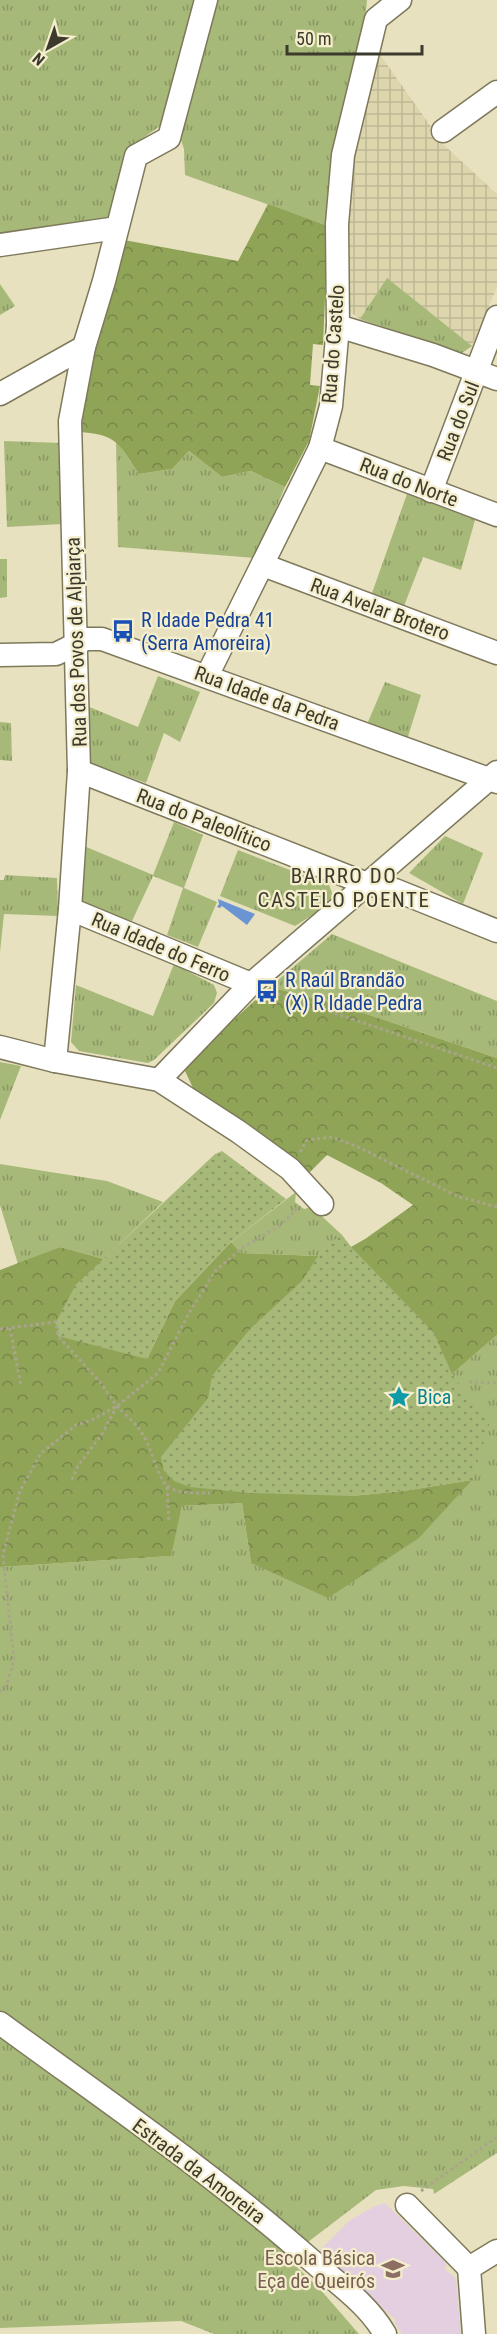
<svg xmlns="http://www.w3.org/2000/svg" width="497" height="2334" font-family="'Roboto Condensed',sans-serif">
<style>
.industrial{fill:url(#industrial-grid)}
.education{fill:#e3cfdf}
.grass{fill:url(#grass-tufts)}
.forest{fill:url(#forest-crowns)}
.park{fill:url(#park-dots)}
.water{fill:#6a94d2}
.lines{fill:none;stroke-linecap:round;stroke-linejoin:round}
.minor-casing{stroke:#7e795b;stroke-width:25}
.path{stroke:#aaa58a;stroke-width:3;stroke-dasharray:3 3;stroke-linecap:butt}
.minor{stroke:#fff;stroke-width:22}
.labels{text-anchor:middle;stroke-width:4.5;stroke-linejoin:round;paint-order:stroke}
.street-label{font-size:20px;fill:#3c3a2c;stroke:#f4eecc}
.transit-label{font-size:20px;fill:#164399;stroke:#f4eecc;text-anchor:start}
.culture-label{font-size:20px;fill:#0d838f;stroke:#f4eecc;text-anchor:start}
.education-label{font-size:20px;fill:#785e54;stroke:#f4eecc;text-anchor:end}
.neighbourhood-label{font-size:21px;letter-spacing:1.5px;fill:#3c3a2c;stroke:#f4eecc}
</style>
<defs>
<pattern id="industrial-grid" width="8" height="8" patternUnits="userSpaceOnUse" patternTransform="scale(1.5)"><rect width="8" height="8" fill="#ddd6ad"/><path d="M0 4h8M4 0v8" fill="none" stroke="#bfb895"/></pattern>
<pattern id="grass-tufts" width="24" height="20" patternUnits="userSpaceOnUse" patternTransform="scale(1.5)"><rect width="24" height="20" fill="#a7b979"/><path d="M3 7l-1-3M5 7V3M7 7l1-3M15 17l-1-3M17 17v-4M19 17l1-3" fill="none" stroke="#899763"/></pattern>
<pattern id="forest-crowns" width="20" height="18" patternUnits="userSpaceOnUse" patternTransform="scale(1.5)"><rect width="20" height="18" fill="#90a458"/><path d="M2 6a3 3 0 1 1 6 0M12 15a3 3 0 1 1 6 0" fill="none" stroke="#778749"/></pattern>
<pattern id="park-dots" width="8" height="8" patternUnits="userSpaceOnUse" patternTransform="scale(1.5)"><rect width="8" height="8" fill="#a7b979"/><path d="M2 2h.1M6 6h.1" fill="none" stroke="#899763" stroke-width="1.8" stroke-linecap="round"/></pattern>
</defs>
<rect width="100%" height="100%" fill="#e7e1bf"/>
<!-- industrial -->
<polygon class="industrial" points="376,49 444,145 497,194 497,287 472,346 462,353 360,319 347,310 326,304 328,258"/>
<!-- education -->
<polygon class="education" points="385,2203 447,2264 444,2268 456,2279 461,2334 402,2334 394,2322 396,2320 319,2251 349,2221 373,2207"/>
<!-- grass -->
<g class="grass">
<polygon points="0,0 199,0 163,124 133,145 126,155 110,219 0,233"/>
<polygon points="213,0 367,0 363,40 328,226 185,175 184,149 180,137"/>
<polygon points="387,278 472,346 462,353 360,319"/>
<polygon points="0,284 15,306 0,315"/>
<polygon points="116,440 139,474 172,469 189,451 222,477 251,471 285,487 255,558 118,547"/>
<polygon points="4,441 62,443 62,524 7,527"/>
<polygon points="407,494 475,520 461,570 423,557 404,606 372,593"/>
<polygon points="0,559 7,559 7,597 0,598"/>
<polygon points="158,676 200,692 180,742 164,733 146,783 90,763 87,706 138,727"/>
<polygon points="385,682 421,695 406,743 365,729"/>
<polygon points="0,722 11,723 12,761 0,760"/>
<polygon points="174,822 203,835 184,888 217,902 198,947 167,935 183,888 153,876 132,921 89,908 82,900 84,846 153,875"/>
<polygon points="445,836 483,853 463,904 409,873"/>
<polygon points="238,850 329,885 332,893 330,904 295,926 220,896"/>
<polygon points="5,875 57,878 58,916 4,914 0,952 0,880 4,880"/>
<polygon points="332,934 497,1001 497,1058 337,1004 270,987"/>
<polygon points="174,964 214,985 217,993 214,1003 154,1060 148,1063 79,1051 71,1042 76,985 153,1016"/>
<polygon points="0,1062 21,1066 0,1120"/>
<polygon points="0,1164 107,1181 163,1202 104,1259 60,1247 18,1264 0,1205"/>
<polygon points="296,1192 295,1202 304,1209 312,1207 341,1234 318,1256 241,1253 231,1242"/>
<polygon points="497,1335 497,2153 434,2194 433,2189 404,2186 376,2190 287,2258 319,2288 359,2334 214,2334 181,2321 0,2328 0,1567 170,1556 182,1506 242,1503 251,1563 471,1480 403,1491 351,1496 258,1494 452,1374"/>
</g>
<!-- forest -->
<g class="forest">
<path d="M268 204 328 226 323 345 313 344 310 385 320 386 309 441 285 487 251 471 222 477 189 451 172 469 139 474C119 445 119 435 81 432L92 349 124 240 238 261Z"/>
<polygon points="270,987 337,1004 497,1058 497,1335 452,1374 351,1496 403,1491 472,1480 419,1538 328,1598 251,1563 242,1503 182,1506 171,1556 0,1567 0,1270 60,1247 104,1259 75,1286 147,1359 175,1301 231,1242 241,1253 318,1256 341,1234 351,1247 365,1239 413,1205 381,1183 327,1155 309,1173 194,1090 185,1071 190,1059"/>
</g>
<!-- park -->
<g class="park">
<polygon points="222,1151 286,1199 231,1242 175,1301 147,1359 58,1336 56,1322 75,1286 215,1154"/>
<polygon points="341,1234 351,1247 434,1333 452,1374 469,1398 491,1418 472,1480 403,1491 351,1496 250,1493 190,1487 174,1481 164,1471 161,1457 208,1398 212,1376 250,1329 302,1281 318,1256"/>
</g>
<!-- water -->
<polygon class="water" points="218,899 255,914 247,925 222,906 220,908 217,907 219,904"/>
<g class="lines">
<!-- minor casing -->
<g class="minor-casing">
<g id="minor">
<polyline points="443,131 497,92"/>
<polyline points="0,245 117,228"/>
<polyline points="338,326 433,355 497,379"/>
<polyline points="0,394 84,347"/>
<polyline points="320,448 497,515"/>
<polyline points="431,491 497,317"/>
<polyline points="263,565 497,653"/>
<polyline points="0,655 56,654 86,639 102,639 497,782"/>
<polyline points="207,676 320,448 331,406 338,326 337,224 343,155 376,19 400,0"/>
<polyline points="79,771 367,884 395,890 497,931"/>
<polyline points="70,909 251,984"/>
<polyline points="0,1047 55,1061 159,1080 239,1132 290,1169 322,1204"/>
<polyline points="55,1061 70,909 79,771 70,421 84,347 104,281 136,156 169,138 206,0"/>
<polyline points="159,1080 251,984 497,772"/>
<path d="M0 2023C105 2100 214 2174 311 2260 337 2283 368 2304 385 2334"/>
<polyline points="407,2205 469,2268"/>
<polyline points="474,2334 469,2268 497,2251"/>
</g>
</g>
<!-- path -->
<g class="path">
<polyline points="272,992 497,1068"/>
<polyline points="300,1152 307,1140 332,1137 358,1147 457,1196 497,1207"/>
<polyline points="10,1328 21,1386"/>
<polyline points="0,1329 56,1322 58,1336 100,1382 117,1406 102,1434 78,1466 71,1481"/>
<polyline points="469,1382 497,1383"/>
<path d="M117 1406C127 1416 141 1428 147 1442 165 1485 157 1494 210 1493"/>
<polyline points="167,1487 169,1523"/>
<polyline points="0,1692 7,1684 14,1660 3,1554 20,1491 41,1453 76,1425 92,1420 117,1406 158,1373 189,1313 216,1270 245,1246 281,1225 298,1207"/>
<polyline points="421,2191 497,2137"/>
</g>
<!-- minor -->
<use href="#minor" class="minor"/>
</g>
<!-- icons -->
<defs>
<g id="bus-bare" transform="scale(1.8)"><path d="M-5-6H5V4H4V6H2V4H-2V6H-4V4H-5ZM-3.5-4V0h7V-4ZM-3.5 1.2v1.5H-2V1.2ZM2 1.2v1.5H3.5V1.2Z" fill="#1a4fb4" stroke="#f4eecc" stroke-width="2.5" paint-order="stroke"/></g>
<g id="sight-bare" transform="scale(1.8)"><path d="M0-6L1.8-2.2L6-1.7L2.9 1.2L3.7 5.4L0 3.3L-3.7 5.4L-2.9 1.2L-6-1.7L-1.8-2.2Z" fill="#0f9aa8" stroke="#f4eecc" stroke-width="2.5" paint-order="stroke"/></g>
<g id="school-bare" transform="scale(1.8)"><path d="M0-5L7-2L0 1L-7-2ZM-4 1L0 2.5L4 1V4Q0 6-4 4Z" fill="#8d6e63" stroke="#f4eecc" stroke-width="2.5" paint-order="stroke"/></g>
</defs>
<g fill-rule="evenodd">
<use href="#bus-bare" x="123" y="631"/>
<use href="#bus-bare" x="267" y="991"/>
<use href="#sight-bare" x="399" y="1397"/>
<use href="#school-bare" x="393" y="2269"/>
</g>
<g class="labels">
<!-- street labels -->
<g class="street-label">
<text transform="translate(333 344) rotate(-86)" y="7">Rua do Castelo</text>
<text transform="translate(458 421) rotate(-69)" y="7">Rua do Sul</text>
<text transform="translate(409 482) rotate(21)" y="7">Rua do Norte</text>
<text transform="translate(380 609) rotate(20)" y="7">Rua Avelar Brotero</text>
<text transform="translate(76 642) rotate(-92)" y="7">Rua dos Povos de Alpiarça</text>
<text transform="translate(267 698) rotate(20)" y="7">Rua Idade da Pedra</text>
<text transform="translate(204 820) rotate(21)" y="7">Rua do Paleolítico</text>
<text transform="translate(161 947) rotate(23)" y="7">Rua Idade do Ferro</text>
<text transform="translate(199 2171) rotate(37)" y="7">Estrada da Amoreira</text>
</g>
<!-- transit labels -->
<g class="transit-label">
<text x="141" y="627">R Idade Pedra 41<tspan x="141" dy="23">(Serra Amoreira)</tspan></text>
<text x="285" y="987">R Raúl Brandão<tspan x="285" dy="23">(X) R Idade Pedra</tspan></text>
</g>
<!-- culture labels -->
<g class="culture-label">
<text x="417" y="1404">Bica</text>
</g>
<!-- education labels -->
<g class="education-label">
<text x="375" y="2265">Escola Básica<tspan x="375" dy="23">Eça de Queirós</tspan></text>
</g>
<!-- neighbourhood labels -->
<g class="neighbourhood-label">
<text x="344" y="883">BAIRRO DO<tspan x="344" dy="24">CASTELO POENTE</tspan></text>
</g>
</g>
<!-- north arrow -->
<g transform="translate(48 48) rotate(220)" stroke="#f4eecc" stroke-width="4.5" paint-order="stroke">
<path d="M0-4.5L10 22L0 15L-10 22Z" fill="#3c3a2c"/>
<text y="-9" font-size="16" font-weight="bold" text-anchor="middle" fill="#3c3a2c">N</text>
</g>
<!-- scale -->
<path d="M287 45v9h135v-9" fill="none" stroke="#3c3a2c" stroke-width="3"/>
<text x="296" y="45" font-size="18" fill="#3c3a2c" stroke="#f4eecc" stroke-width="4.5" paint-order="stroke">50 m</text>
</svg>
